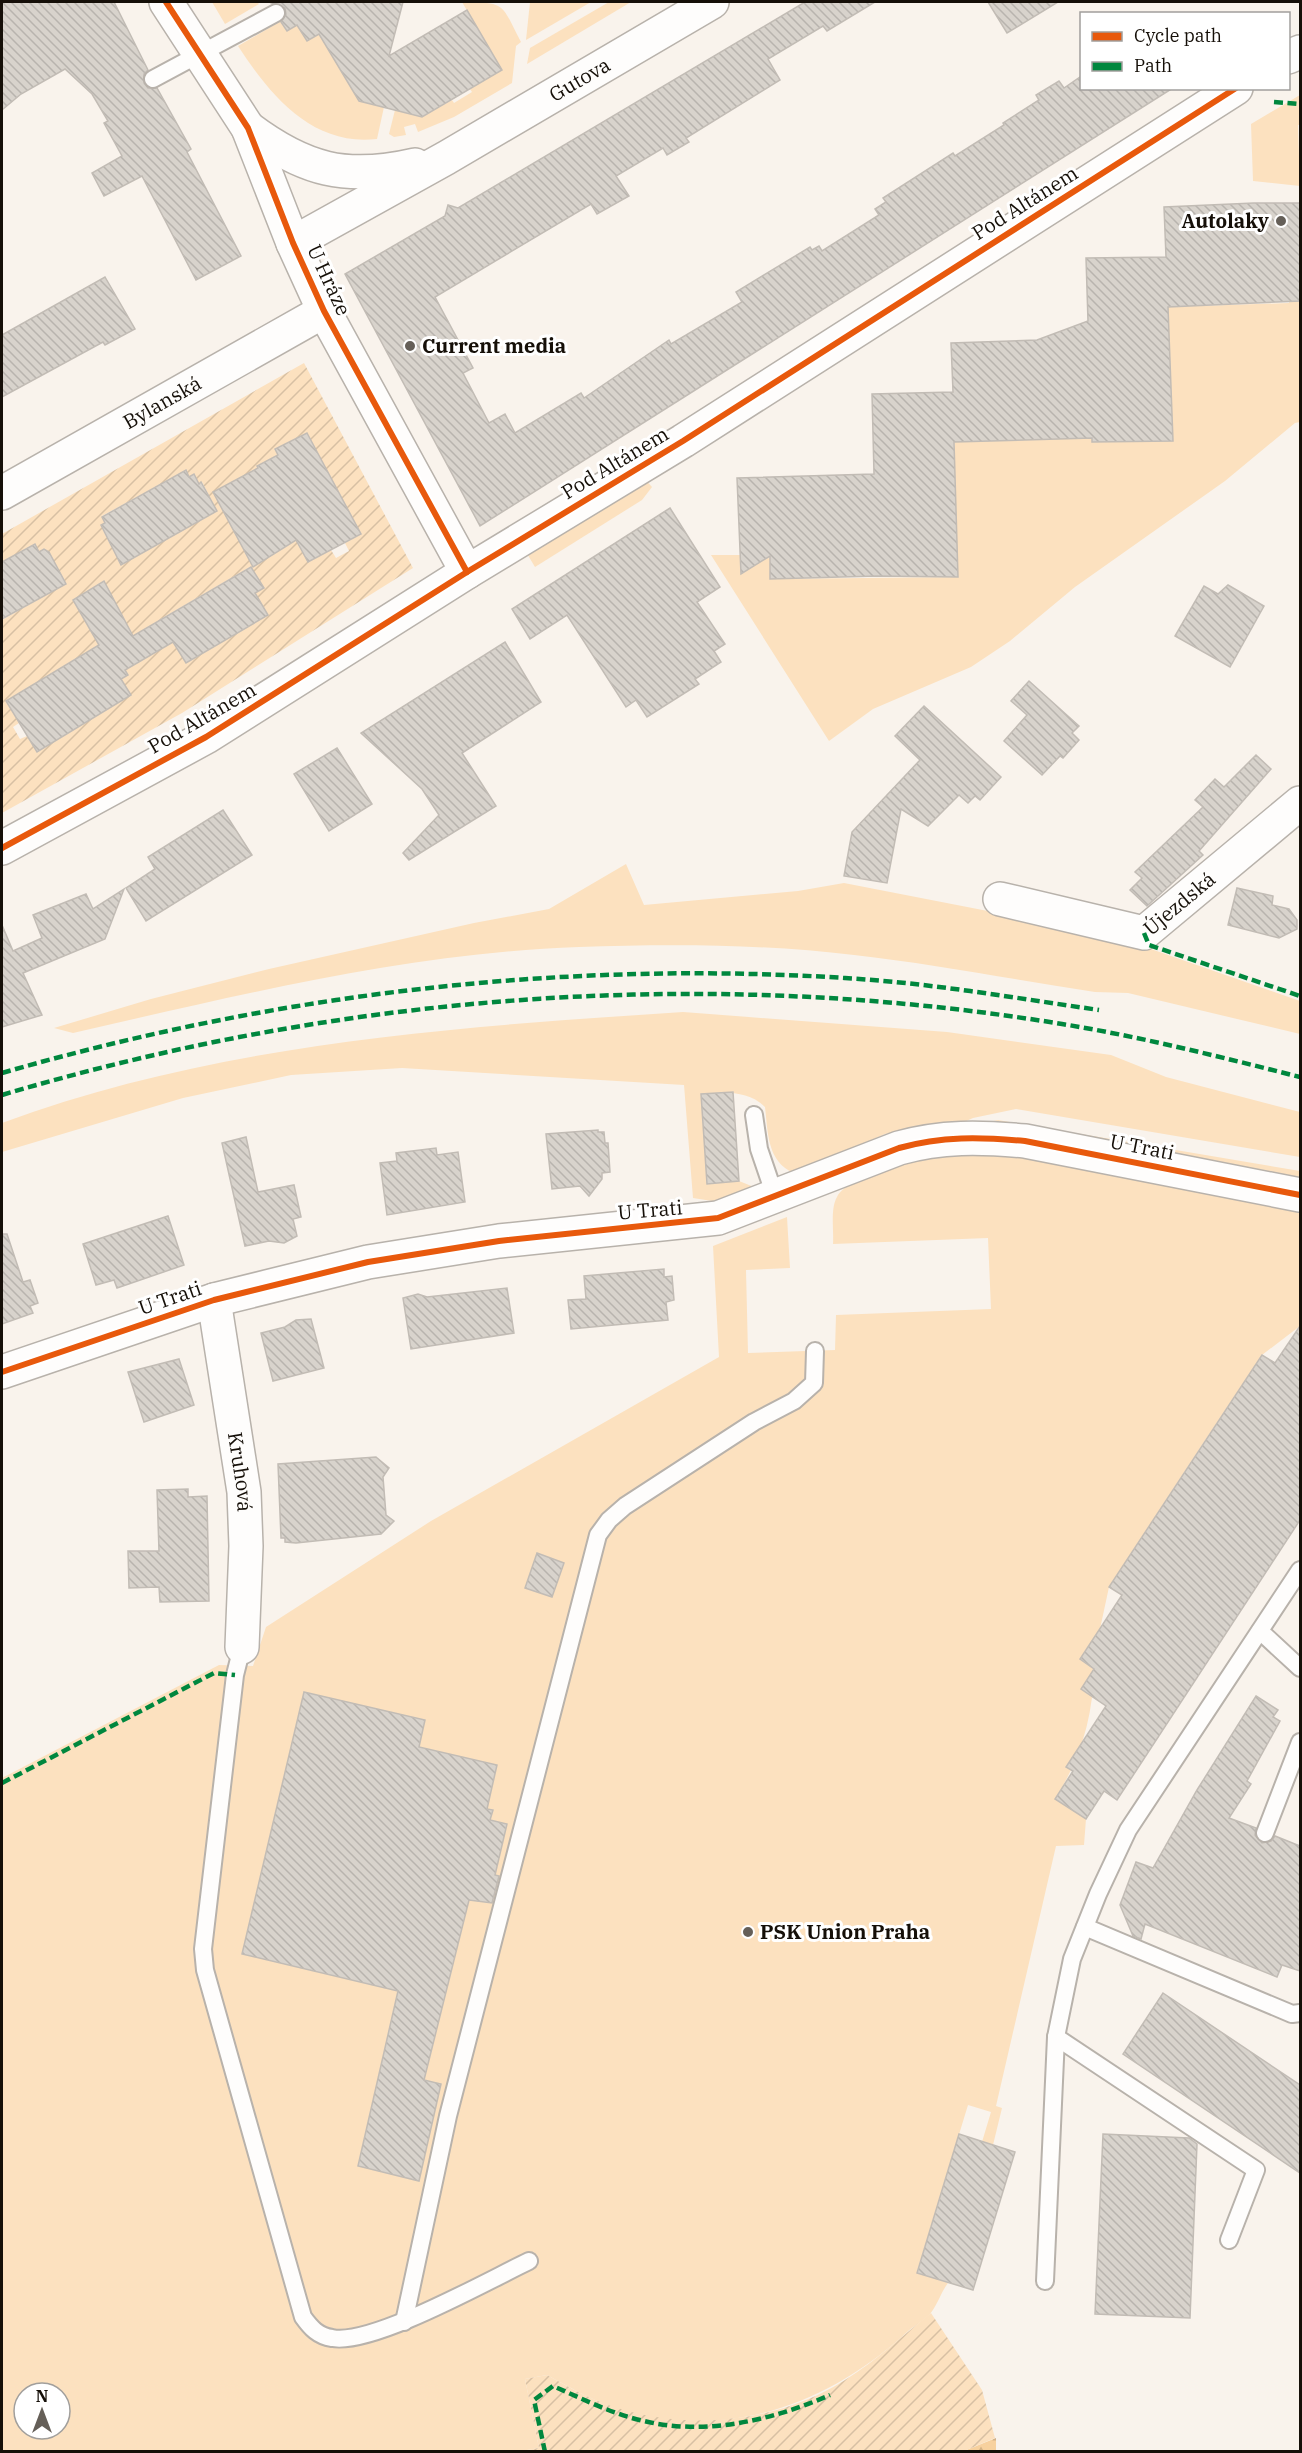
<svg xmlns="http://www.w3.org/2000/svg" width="1302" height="2453" font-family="'IBM Plex Serif',serif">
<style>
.green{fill:#fce1bf;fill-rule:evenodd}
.forest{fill:url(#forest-firs)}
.garden{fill:url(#garden-furrows);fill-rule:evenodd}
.building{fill:url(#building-back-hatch);stroke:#c2bcb5;stroke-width:1.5}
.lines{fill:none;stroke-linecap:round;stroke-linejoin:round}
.service-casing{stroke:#b8b2ab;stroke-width:20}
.minor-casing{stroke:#b8b2ab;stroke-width:36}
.service{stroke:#fefdfc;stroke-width:16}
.minor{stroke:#fefdfc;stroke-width:33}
.quiet{stroke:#00873e;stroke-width:4.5;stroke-dasharray:9 4.5;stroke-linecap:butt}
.cycleway-casing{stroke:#fff;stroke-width:10}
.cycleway{stroke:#e8590c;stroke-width:6}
.poi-dot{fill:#655f58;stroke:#fff;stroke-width:2}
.labels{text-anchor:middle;stroke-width:6;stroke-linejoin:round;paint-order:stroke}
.street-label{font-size:20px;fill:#150f08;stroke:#fff}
.poi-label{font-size:20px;font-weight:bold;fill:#150f08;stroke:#fff;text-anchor:start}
</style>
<defs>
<pattern id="forest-firs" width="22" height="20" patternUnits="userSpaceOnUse" patternTransform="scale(1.5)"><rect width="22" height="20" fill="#f7d19e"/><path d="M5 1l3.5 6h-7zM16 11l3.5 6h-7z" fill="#d3b287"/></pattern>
<pattern id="garden-furrows" width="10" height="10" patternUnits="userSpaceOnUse" patternTransform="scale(1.5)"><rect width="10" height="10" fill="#fce1bf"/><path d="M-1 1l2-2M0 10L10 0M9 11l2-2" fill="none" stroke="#d7c0a3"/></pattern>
<pattern id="building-back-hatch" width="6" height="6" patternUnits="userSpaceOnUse" patternTransform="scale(1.5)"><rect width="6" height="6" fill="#d8d3cc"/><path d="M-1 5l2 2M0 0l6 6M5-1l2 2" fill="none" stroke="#b8b4ae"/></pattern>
</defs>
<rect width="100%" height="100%" fill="#f9f3ec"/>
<!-- green -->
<g class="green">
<polygon points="212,2 257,2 259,4 225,24"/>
<path d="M462 2C508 2 501 5 521 42L516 46 512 83 454 117 418 132 415 124 404 127 406 135 394 137 389 134 395 110 422 117 452 100 454 103 472 92 470 89 502 70Z"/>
<polygon points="530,2 591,2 526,40"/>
<polygon points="609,2 631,2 527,64 530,48"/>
<path d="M281 21 287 31 297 25 307 41 319 34 359 101 384 107 377 139C312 147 269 94 238 46Z"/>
<polygon points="1300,95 1300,125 1298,125 1300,186 1253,181 1251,124"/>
<polygon points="1294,270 1300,270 1300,422 1295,423 1225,481 1075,587 1010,641 971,667 873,709 829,741 711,555 740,555 741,560 770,558 771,579 957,577 954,421 986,441 1075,438 1091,404 1092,442 1173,441 1167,286 1198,285 1199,306 1289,303"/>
<polygon points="643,477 652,487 642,500 535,567 526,552"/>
<path d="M626 864 644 905 798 891 844 883 998 913 1148 948 1300 1001V1034L1128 993 1095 992C1015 980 935 964 854 955 764 944 670 944 579 947 408 953 239 995 73 1033L54 1028 151 999 269 969 474 923 549 909Z"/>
<path d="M683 1012 947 1032 1111 1055 1166 1077 1300 1112V1157L1016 1109 973 1118 955 1126 903 1130 885 1134 794 1173C767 1162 768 1132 765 1107 749 1090 723 1092 701 1094L707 1183 739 1181 754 1187 725 1199 712 1201 693 1198 684 1085 402 1068 291 1075 183 1098 2 1152V1123C218 1043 454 1027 683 1012Z"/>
<polygon points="998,1120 1300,1171 1300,1183 974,1125"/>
<path d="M967 1151 1035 1157 1300 1211V1326L1262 1355 1202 1445 1109 1587 1100 1629 1080 1659 1094 1669C1093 1717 1081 1758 1055 1799L1086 1819 1084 1845 1056 1846 996 2106 1002 2108 993 2145 982 2142 991 2112 968 2105 917 2272 948 2283C941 2292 937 2306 930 2314 922 2322 912 2327 905 2334 825 2406 728 2440 621 2410 595 2402 571 2388 547 2375L525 2379 539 2448 521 2451 2 2452V1778L219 1665 253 1666 266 1627 431 1521 719 1357 713 1246 787 1217 790 1268 746 1270 748 1353 835 1350 836 1315 991 1309 988 1238 833 1244C834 1230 830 1209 837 1197 849 1172 940 1154 967 1151ZM24 2393H60V2429H24Z"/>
</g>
<!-- forest -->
<polygon class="forest" points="996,2438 996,2451 964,2451"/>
<!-- garden -->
<g class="garden">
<path d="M304 363 413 568 182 713 2 813V620L59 587 35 544 2 562V534ZM307 433 361 534 345 543 349 551 336 558 331 550 308 562 283 514 274 519 289 545 268 557 257 466 278 455 276 449ZM185 471 189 477 194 474 199 484 202 482 215 507 112 548 101 526 105 523 102 516ZM250 567 264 588 255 593 268 615 186 663 161 619ZM100 644 120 662 128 674 121 679 131 695 37 752 27 736 20 739 13 727 19 723 7 701Z"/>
<path d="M931 2313 982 2390 995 2438 964 2451H521L539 2448 525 2379 547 2375C571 2388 594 2402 621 2409 693 2431 781 2421 845 2380 876 2361 902 2336 931 2313Z"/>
</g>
<!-- building -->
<g class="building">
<polygon points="2,2 114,2 148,70 144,74 144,83 148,88 157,88 191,149 187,152 241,256 196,280 142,176 104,196 92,173 122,156 104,123 108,121 92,94 65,69 21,94 2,110"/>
<polygon points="269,2 403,2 389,56 467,10 502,70 422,117 359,101 319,34 307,41 297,25 287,31 281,22 286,14 285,8"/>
<polygon points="805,2 875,2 827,31 823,26 768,59 780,80 686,138 689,142 667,155 663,148 616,176 629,196 597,214 591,204 435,297 473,368 463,373 489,423 505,414 515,433 581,393 584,398 669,340 671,344 742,302 736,292 810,247 812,250 819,246 822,251 879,215 875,209 886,202 883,198 953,153 955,156 1004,125 1003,123 1039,100 1036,95 1059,81 1064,88 1080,77 1082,88 1173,88 480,526 345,274 445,216 448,205 458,208"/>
<polygon points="988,2 1058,2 1007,33"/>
<polygon points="1254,203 1300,203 1300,301 1168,307 1173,441 1092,442 1092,438 954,442 958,577 877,576 770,579 770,556 741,574 737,478 874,474 872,394 953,392 951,343 1037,340 1088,321 1086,258 1166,257 1164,207"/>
<polygon points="105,277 135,329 105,345 103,342 2,397 2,335"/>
<polygon points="307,433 361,534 308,562 296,540 253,567 213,492 258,468 257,466 278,455 275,449"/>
<polygon points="186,470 189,477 194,474 199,484 201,482 217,511 121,565 101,525 105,523 102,517"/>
<polygon points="670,508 720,587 697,602 725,644 714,651 721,662 695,679 699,684 647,717 636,700 626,707 567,615 530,639 512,609"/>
<polygon points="35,544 39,552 44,549 49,552 66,584 2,619 2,562"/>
<polygon points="251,567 264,588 255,593 268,615 186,663 173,642 125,670 128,675 121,679 131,695 37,752 6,701 99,645 73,600 104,581 133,636"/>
<polygon points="1228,585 1264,606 1230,667 1175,636 1204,586 1218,594"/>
<polygon points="505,642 541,702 462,753 496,806 409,860 403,853 439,815 422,789 361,733"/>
<polygon points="1029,681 1079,726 1072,733 1079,740 1063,758 1060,756 1042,775 1004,741 1027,715 1011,701"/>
<polygon points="924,706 1001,777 980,800 975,796 968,803 959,795 928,826 901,809 887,883 844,876 852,832 920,760 895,736"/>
<polygon points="337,748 372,804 329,831 294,774"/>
<polygon points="1256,755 1271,769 1199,851 1203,855 1147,906 1130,890 1142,878 1135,872 1203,807 1195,800 1215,779 1224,787"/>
<polygon points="223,810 252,855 146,921 126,888 155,869 148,857"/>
<polygon points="1237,888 1273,896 1272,905 1289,909 1297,920 1297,929 1279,938 1228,925"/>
<polygon points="124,889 105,939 23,973 42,1015 2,1027 2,925 13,951 42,938 33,915 86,894 93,909"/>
<polygon points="733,1092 739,1181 707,1184 701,1094"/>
<polygon points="598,1130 598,1132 604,1132 605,1143 608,1143 610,1172 602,1173 602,1179 589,1196 580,1186 552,1189 546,1134"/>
<polygon points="246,1137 258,1192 294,1185 301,1217 293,1219 297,1236 284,1243 269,1241 245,1246 222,1143"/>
<polygon points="436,1148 437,1155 458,1152 465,1202 387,1215 380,1163 397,1161 396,1153"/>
<polygon points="168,1216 184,1265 117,1288 114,1280 96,1285 83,1244"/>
<polygon points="2,1234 7,1234 23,1282 30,1280 38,1303 30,1306 33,1313 2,1324"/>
<polygon points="664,1269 664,1277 672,1276 674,1300 666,1302 668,1320 571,1329 568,1300 586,1299 584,1276"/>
<polygon points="507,1288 514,1333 411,1349 403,1298 418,1294 427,1297"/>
<polygon points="311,1319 324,1368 273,1381 261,1333 285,1327 296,1320"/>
<polygon points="1300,1326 1300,1520 1117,1800 1104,1791 1086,1819 1055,1799 1073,1771 1066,1767 1106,1706 1081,1689 1094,1669 1080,1659 1122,1595 1109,1587 1262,1355 1275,1363"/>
<polygon points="179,1359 194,1405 144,1422 128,1372"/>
<polygon points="376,1457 389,1468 383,1477 386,1515 394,1521 381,1534 296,1543 285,1542 285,1538 281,1538 278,1464"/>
<polygon points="188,1489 188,1497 207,1496 209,1601 160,1602 159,1587 129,1588 128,1551 159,1551 157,1490"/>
<polygon points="537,1553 564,1563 552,1597 525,1588"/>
<polygon points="304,1692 425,1720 419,1747 497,1765 487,1809 493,1810 490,1820 507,1824 495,1875 499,1876 492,1903 469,1900 424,2080 441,2084 419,2181 358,2166 398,1991 242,1954"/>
<polygon points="1256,1696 1278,1710 1273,1717 1280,1721 1247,1781 1251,1784 1229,1818 1256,1828 1255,1835 1262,1843 1271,1841 1275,1836 1300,1846 1300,1971 1282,1965 1277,1977 1145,1924 1141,1939 1133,1936 1120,1905 1136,1862 1153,1868 1197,1790"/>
<polygon points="1163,1993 1300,2085 1300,2173 1123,2054"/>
<polygon points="959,2134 1015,2152 973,2290 917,2273"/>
<polygon points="1103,2134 1189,2138 1197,2144 1190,2318 1095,2314"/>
</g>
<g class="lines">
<!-- service casing -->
<g class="service-casing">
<g id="service">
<polyline points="153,79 276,13"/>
<polyline points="754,1115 759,1149 775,1196"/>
<polyline points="1260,1631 1300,1668"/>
<path d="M242 1647 235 1675 203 1949 205 1970 303 2317C311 2328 318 2336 332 2338 372 2346 489 2280 529 2261"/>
<polyline points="1265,1833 1300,1742"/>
<polyline points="1085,1927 1292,2014 1300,2013"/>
<polyline points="1056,2037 1256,2170 1229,2240"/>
<polyline points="1045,2281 1056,2037 1072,1959 1098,1894 1128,1830 1300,1570"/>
<polyline points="404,2322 448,2116 598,1535 609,1520 625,1506 754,1422 794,1401 814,1383 815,1351"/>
</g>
</g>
<!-- minor casing -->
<g class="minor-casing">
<g id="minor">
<polyline points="166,2 248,128 293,243 324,311 467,572"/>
<polyline points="1288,57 1300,52"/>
<path d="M248 128C304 170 346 181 415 165"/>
<path id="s1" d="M293 243 446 158 712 2"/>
<path id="s2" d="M2 493 324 311"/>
<polyline points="2,848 206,737 467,572 683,441 1236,88"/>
<path id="s3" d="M1000 899 1144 933 1300 803"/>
<path id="s4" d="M214 1300 244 1492 246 1546 242 1647"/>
<path d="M2 1372 214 1300 368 1262 499 1241 718 1218 899 1148C942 1136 980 1137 1025 1141L1300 1195"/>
</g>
</g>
<!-- service -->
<use href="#service" class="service"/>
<!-- minor -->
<use href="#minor" class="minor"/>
<!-- quiet -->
<g class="quiet">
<polyline points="1274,102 1300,104"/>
<polyline points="1144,933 1149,945 1300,996"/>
<path d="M2 1073C275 994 560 960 845 978 930 983 1015 998 1099 1010"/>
<path d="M2 1095C345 993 708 966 1062 1024 1142 1037 1221 1057 1300 1077"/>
<polyline points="2,1783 214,1673 235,1675"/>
<path d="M545 2452 534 2400 553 2386C583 2399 612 2414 644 2421 706 2436 773 2420 830 2395"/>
</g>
<!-- cycleway casing -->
<g class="cycleway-casing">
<g id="cycleway">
<polyline points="166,2 248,128 293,243 324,311 467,572"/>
<polyline points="2,848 206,737 467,572 683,441 1236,88"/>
<path d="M2 1372 214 1300 368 1262 499 1241 718 1218 899 1148C942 1136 980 1137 1025 1141L1300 1195"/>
</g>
</g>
<!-- cycleway -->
<use href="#cycleway" class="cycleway"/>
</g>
<!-- markers -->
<g class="poi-dot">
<circle cx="1281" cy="221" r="6"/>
<circle cx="410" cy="346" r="6"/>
<circle cx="748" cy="1932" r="6"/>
</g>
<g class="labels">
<!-- street labels -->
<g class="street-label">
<text dy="7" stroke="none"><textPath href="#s1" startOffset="330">Gutova</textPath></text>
<text transform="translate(1025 203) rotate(-32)" y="7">Pod Altánem</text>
<text transform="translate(329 280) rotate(65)" y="7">U Hráze</text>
<text dy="7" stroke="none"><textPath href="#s2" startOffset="184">Bylanská</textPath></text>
<text transform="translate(615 463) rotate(-31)" y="7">Pod Altánem</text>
<text transform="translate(202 718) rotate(-30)" y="7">Pod Altánem</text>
<text dy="7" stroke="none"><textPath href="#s3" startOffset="194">Újezdská</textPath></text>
<text transform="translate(1142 1147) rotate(11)" y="7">U Trati</text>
<text transform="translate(650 1210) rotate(-5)" y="7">U Trati</text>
<text transform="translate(170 1298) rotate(-19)" y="7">U Trati</text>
<text dy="7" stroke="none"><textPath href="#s4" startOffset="174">Kruhová</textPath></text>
</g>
<!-- poi labels -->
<g class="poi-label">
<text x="1269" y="228" text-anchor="end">Autolaky</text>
<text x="422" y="353">Current media</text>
<text x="760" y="1939">PSK Union Praha</text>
</g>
</g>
<!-- border -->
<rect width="1302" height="2453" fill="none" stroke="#150f08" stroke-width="6"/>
<!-- legend -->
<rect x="1080" y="12" width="210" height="78" fill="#ffffff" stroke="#a19f9c" stroke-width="1.5"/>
<rect x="1092" y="32" width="30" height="9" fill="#e8590c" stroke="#a19f9c" stroke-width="1.5"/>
<text x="1134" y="42" font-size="18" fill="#150f08">Cycle path</text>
<rect x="1092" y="62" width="30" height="9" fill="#00873e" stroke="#a19f9c" stroke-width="1.5"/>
<text x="1134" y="72" font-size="18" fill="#150f08">Path</text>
<!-- north arrow -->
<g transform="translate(42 2411)"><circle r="28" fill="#ffffff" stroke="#a19f9c" stroke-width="1.5"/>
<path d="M0-4.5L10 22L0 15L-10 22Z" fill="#655f58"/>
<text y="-9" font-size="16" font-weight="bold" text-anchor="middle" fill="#150f08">N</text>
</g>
</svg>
